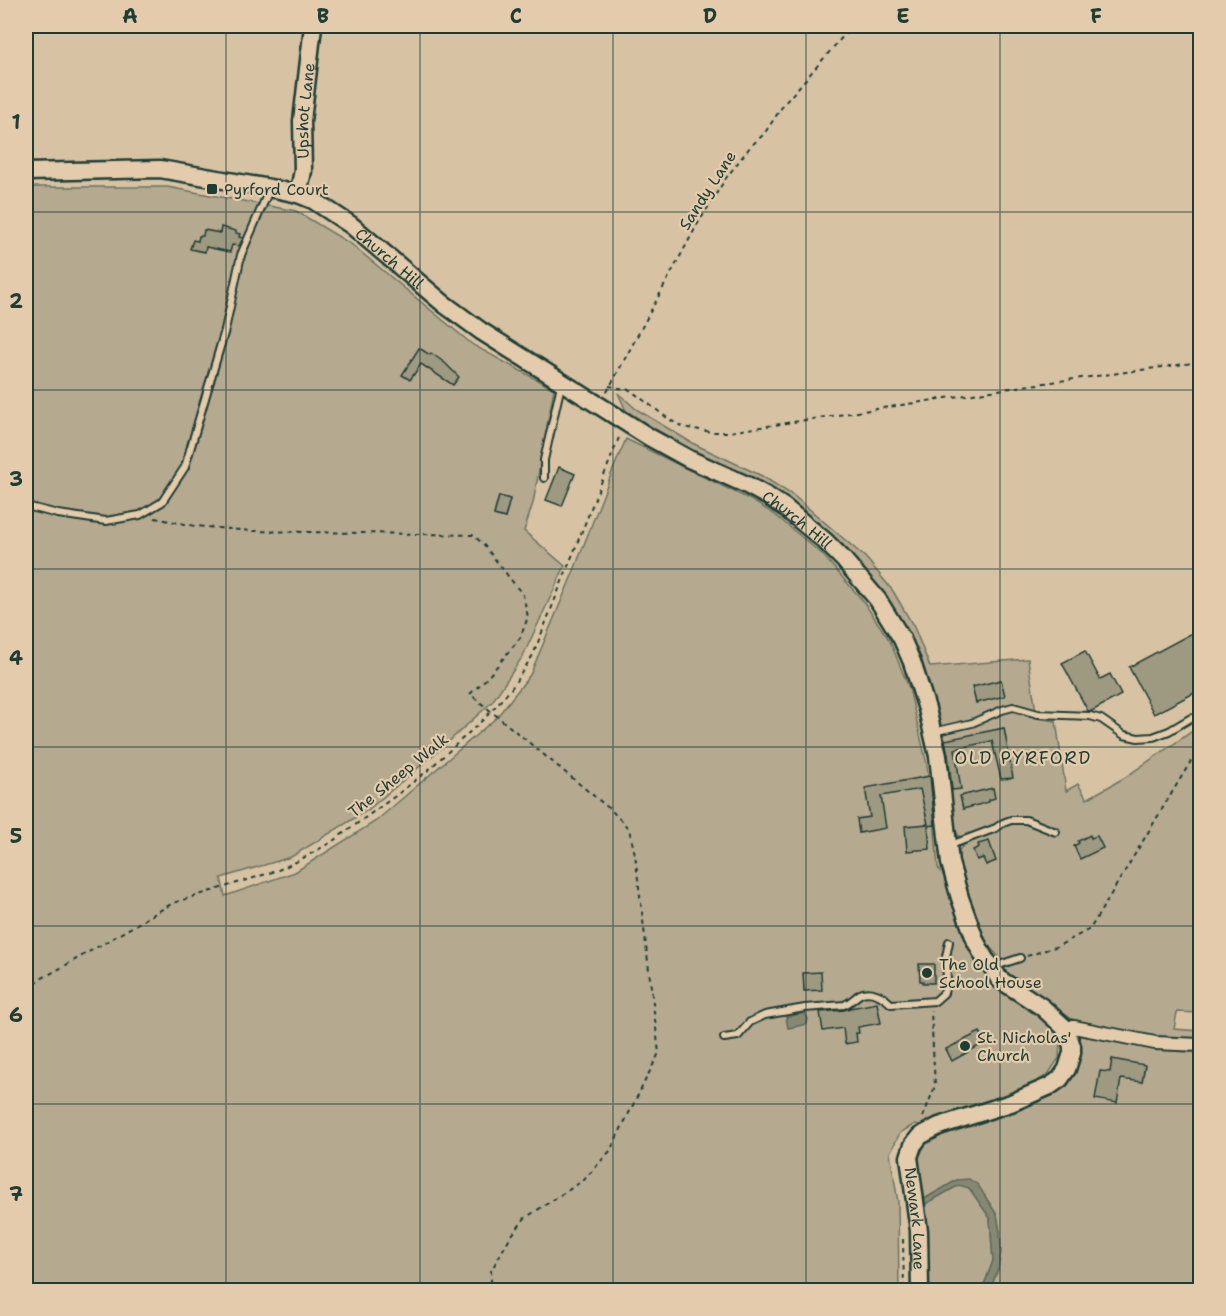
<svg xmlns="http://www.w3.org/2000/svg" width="1226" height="1316" font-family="'Shantell Sans',sans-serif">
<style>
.green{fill:#b5a98f;stroke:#6a7362;stroke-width:1.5;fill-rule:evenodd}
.water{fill:#868873;stroke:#5d6a5a;stroke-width:1.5}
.building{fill:#9e9981;stroke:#1f3d34;stroke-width:1.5}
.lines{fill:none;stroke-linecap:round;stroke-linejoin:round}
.lane-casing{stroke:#1f3d34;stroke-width:10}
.street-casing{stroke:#1f3d34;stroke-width:16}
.secondary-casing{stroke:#1f3d34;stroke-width:21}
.path{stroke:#1f3d34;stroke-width:2;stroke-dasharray:4.5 4.5;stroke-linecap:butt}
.lane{stroke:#e3cbab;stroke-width:6}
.street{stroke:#e3cbab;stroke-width:12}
.secondary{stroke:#e3cbab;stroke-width:16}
.grid{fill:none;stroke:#1f3d34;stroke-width:1.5;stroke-opacity:0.55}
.poi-dot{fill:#1f3d34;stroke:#e3cbab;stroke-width:2}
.labels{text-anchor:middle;stroke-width:4.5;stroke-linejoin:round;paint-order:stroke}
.street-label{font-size:16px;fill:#1f3d34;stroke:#e3cbab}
.poi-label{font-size:16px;fill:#1f3d34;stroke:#e3cbab;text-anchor:start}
.neighbourhood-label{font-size:18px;letter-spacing:1.5px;fill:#1f3d34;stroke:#e3cbab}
.neatline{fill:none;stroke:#1f3d34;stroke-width:2}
.grid-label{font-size:20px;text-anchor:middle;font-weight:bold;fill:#1f3d34}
</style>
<rect width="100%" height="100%" fill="#d7c3a4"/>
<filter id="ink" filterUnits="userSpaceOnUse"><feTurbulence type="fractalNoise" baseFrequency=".0167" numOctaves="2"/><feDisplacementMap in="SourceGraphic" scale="12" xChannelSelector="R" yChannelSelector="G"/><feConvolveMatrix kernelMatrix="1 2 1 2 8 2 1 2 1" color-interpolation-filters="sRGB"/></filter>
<g filter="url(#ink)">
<!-- green -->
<g class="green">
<path d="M27 187H167L296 211 351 244 473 345 554 389 533 503 524 531 565 566 523 656 492 702 445 745 368 810 291 857 221 878 225 896 295 872 376 821 496 718 530 675 573 573 612 472 626 439 749 499 774 514 822 554 863 601 890 641 909 688 926 760 933 806 938 868 950 883 974 952 984 971 1001 987 1037 1013 1053 1027 1060 1043 1059 1058 1049 1073 1039 1081 1006 1099 924 1126 915 1124 900 1133 890 1153 898 1202 899 1290H26V218ZM499 496 510 499 505 518 494 515Z"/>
<polygon points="618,393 636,409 692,443 762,476 794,496 866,558 893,591 914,627 930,667 1028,659 1037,718 1056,721 1066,791 1078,784 1087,799 1124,778 1200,726 1200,1013 1177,1012 1174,1029 1200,1031 1200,1040 1148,1037 1072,1019 1006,974 1000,958 984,941 968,901 958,866 959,850 964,845 953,826 919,671 831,542 630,420"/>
<polygon points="1072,1036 1082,1036 1157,1048 1200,1052 1200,1290 991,1290 991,1287 998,1269 1000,1232 997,1215 978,1186 957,1180 921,1201 918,1160 927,1140 988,1117 1053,1089"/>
<polygon points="959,1185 969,1187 990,1218 993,1261 984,1285 984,1290 930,1290 922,1206"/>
</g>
<!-- water -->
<g class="water">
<polygon points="805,1013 808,1019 807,1024 788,1028 786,1017"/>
<polygon points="969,1179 978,1185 997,1215 1000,1232 1001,1252 998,1269 991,1287 991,1290 984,1290 984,1285 993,1261 990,1218 969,1188 959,1185 922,1206 921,1201 957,1180"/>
</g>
<!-- building -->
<g class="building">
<polygon points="221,227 236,231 236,233 240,234 239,237 243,238 239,246 232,245 230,252 206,247 205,252 190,249 193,240 198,241 199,236 203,236 204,230 220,233"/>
<polygon points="419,348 430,355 431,353 445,363 459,377 453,385 421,364 410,380 402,375"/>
<polygon points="559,467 575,474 562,506 546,500"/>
<polygon points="499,496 510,499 505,518 494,515"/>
<polygon points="1196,631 1200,640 1200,655 1196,657 1200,667 1200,690 1154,714 1129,667"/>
<polygon points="1085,651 1100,679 1110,674 1121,695 1092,711 1088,711 1062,663"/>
<polygon points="1001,680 1005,696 976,703 972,687"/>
<polygon points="1004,728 1013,778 1001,779 992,741 955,749 961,789 952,790 948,755 945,740"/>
<polygon points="930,776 935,825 928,826 930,849 907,851 905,826 928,824 920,789 881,796 886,828 859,833 857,819 870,817 865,788"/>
<polygon points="993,788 995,798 989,800 989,802 963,809 960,796"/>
<polygon points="1090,835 1091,838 1097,836 1103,848 1080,859 1074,846 1079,843 1078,841"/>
<polygon points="989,841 996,861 986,865 983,858 977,860 973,850 979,847 978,844"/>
<polygon points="919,964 934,964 934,983 923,983 923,981 920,981"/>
<polygon points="821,972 822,990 804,991 803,973"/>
<polygon points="877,1003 881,1023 858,1027 859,1033 856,1033 857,1042 845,1044 843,1028 823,1031 820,1012 844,1010 850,1008"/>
<polygon points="980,1032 986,1042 952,1061 946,1049"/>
<polygon points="1112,1059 1145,1065 1142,1082 1121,1079 1117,1103 1095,1099 1100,1071 1110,1072"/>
</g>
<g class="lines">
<!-- lane casing -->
<g class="lane-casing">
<g id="lane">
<polyline points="544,478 544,460 561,385"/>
<polyline points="26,506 58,514 106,521 140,515 162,502 185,467 225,330 241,255 270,188"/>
<polyline points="933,732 972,723 1002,710 1013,707 1038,714 1090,716 1101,719 1124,735 1138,738 1153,737 1169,731 1191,718"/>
<polyline points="948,846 996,828 1003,823 1011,820 1026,820 1056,832"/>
<polyline points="993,967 1020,958"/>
<path d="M724 1038 738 1036 750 1022 765 1015 805 1008 844 1005C850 1003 854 998 860 994 871 989 883 996 891 1004L935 1001 944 993 947 981 946 957 949 942"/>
</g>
</g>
<!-- street casing -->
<g class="street-casing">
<polyline id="street" points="1064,1027 1074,1027 1155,1043 1200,1045"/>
</g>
<!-- secondary casing -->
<g class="secondary-casing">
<g id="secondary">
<path id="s1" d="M26 172 160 169 270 188 298 194 313 200 351 225 444 304 481 331 649 437 689 459 747 485 767 496 784 507 825 541 843 559 878 600 902 639 912 662 927 709 938 756 950 863 960 898 976 942 985 959 993 968 999 979 1042 1007 1064 1027 1068 1035 1072 1046V1053L1067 1069 1060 1079 1050 1086 1011 1103 939 1126 920 1136 913 1145 909 1157 919 1231 920 1290"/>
<path id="s2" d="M298 194 303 171 302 121 313 26"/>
</g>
</g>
<!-- path -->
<g class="path">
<polyline points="609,386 630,390 670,420 683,427 711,432 729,432 1030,385 1200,362"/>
<polyline points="607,392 697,225 726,178 750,147 764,134 784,104 852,26"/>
<polyline points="155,518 195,526 252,531 473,535 483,544 523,595 528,617 520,638 488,677 470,694 611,810 629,829 635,854 659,1053 610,1151 584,1180 525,1218 509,1239 491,1271 491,1290"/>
<polyline points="1027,956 1058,946 1090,929 1200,746"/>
<polyline points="26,987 68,964 173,903 276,871 296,862 330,843 394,797 426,772 485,718 511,689 533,655 620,435"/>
<polyline points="923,1117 935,1086 931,1011"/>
<polyline points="903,1239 904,1290"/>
</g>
<!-- lane -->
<use href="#lane" class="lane"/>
<!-- street -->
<use href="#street" class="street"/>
<!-- secondary -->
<use href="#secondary" class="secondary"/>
</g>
</g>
<!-- grid -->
<path class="grid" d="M226 26V1290M420 26V1290M613 26V1290M806 26V1290M1000 26V1290M26 212H1200M26 390H1200M26 569H1200M26 747H1200M26 926H1200M26 1104H1200"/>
<!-- markers -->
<g class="poi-dot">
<rect x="206" y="183" width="12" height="12" rx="3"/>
<circle cx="927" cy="973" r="6"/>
<circle cx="965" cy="1046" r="6"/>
</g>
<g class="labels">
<!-- street labels -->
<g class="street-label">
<text dy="6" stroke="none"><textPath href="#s2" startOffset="84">Upshot Lane</textPath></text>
<text transform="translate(707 190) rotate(-57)" y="6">Sandy Lane</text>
<text dy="6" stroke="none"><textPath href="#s1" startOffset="387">Church Hill</textPath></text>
<text dy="6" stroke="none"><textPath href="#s1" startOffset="873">Church Hill</textPath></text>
<text transform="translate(398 775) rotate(-39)" y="6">The Sheep Walk</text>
<text dy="6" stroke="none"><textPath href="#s1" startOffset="1766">Newark Lane</textPath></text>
</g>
<!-- poi labels -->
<g class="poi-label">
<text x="224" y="195">Pyrford Court</text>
<text x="939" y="970">The Old<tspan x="939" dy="18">School House</tspan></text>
<text x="977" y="1043">St. Nicholas'<tspan x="977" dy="18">Church</tspan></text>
</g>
<!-- neighbourhood labels -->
<g class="neighbourhood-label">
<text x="1023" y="764">OLD PYRFORD</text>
</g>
</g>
<!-- margin -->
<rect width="1226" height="1316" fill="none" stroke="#e3cbab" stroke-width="66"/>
<rect x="33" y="33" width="1160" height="1250" class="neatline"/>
<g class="grid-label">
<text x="130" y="23">A</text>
<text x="323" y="23">B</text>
<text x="516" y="23">C</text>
<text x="710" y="23">D</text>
<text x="903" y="23">E</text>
<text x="1096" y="23">F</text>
<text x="16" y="129">1</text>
<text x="16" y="308">2</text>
<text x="16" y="486">3</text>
<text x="16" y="665">4</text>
<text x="16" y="843">5</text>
<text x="16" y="1022">6</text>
<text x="16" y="1201">7</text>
</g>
</svg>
